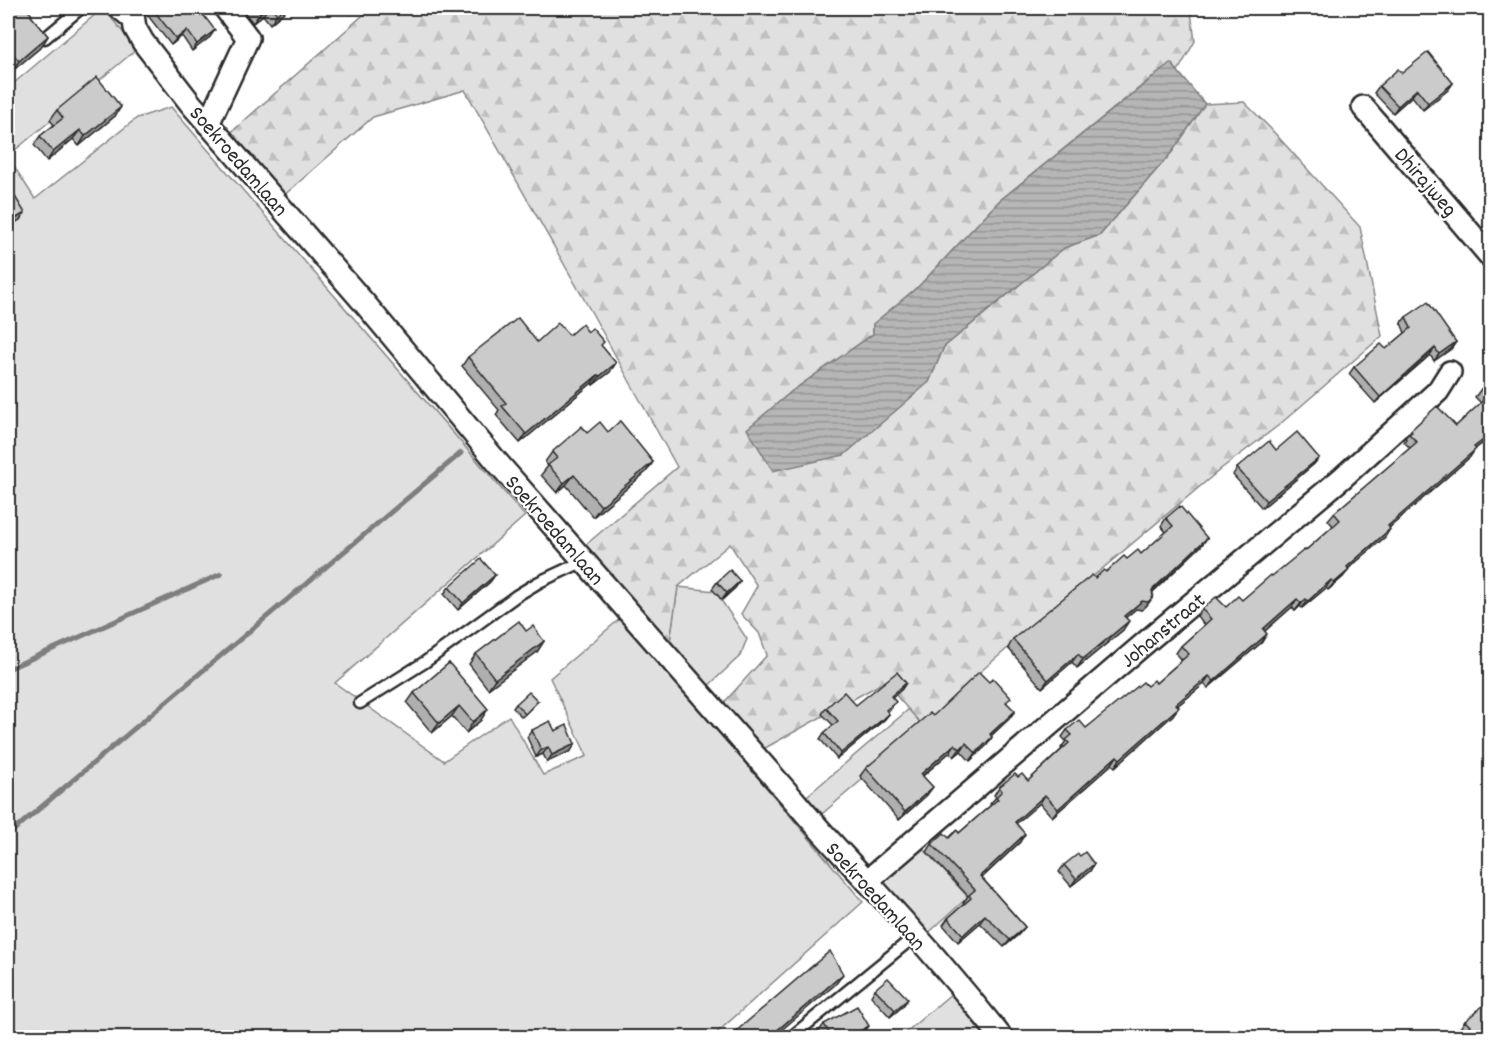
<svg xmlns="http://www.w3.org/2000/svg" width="1498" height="1045" font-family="Dekko,sans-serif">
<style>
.green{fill:#e0e0e0;stroke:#868686;stroke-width:1.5}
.forest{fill:url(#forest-firs);stroke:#868686;stroke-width:1.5}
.water{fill:url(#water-rules);stroke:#7e7e7e;stroke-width:1.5}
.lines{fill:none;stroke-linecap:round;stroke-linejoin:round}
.stream{stroke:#7e7e7e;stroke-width:5}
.service-casing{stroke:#2b2b2b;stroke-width:15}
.minor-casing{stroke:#2b2b2b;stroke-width:26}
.service{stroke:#fff;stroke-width:10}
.minor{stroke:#fff;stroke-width:21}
.wall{fill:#afafaf;stroke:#2b2b2b;stroke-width:1.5}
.shaded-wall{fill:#8e8e8e;stroke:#2b2b2b;stroke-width:1.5}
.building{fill:#cbcbcb;stroke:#2b2b2b;stroke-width:1.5}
.labels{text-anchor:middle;stroke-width:4.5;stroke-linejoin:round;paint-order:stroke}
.street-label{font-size:22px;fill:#2b2b2b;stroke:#fff}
</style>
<defs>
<pattern id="forest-firs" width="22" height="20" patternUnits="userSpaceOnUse" patternTransform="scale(1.5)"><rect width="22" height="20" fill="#e0e0e0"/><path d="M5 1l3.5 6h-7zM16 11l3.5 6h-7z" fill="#c0c0c0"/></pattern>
<pattern id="water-rules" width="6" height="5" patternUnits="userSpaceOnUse" patternTransform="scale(1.5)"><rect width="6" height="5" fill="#b6b6b6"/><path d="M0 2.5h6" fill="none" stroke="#949494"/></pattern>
</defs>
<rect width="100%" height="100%" fill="#fff"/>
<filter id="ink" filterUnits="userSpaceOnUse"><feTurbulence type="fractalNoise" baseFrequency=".0167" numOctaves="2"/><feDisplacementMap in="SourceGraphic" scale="12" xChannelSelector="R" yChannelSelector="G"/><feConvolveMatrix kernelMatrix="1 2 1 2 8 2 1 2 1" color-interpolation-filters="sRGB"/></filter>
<g filter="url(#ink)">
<!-- green -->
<g class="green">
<polygon points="103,8 137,49 8,156 8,88"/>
<polygon points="171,107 525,516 335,683 444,761 509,716 543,775 587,756 550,678 622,617 863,902 712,1037 8,1037 8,157 35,199 137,118"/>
<polygon points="678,587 715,591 747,639 740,656 705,689 669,648"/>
<polygon points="909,709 924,727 816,819 801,801"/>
<polygon points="919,844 968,897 923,938 883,888 886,875"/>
<polygon points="952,993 989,1038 899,1038"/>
</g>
<!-- forest -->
<polygon class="forest" points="371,8 1188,8 1191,12 1195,41 1178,71 1170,63 999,201 920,285 873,324 873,334 792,391 747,430 929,382 944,347 1064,248 1100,235 1172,152 1205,104 1244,102 1270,128 1360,227 1382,336 1279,425 1222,468 1008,648 980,672 924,727 884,682 758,752 720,707 767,655 759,633 741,614 757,586 730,544 678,587 669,648 582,548 677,467 593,315 465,90 373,117 281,198 227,136"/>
<!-- water -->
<polygon class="water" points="1171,63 1205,104 1172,152 1100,235 1064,248 944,347 929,382 844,455 773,471 747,429 792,391 873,334 873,324 920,285 999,201"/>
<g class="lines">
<!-- stream -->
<g class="stream">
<polyline points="8,669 221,574"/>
<polyline points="8,835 461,453"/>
</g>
<!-- service casing -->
<g class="service-casing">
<g id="service">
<polyline points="111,8 133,26"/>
<polyline points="45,38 81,8"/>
<polyline points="360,703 425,662 516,596 539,582 584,561"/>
<polyline points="790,1038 915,936"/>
</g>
</g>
<!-- minor casing -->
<g class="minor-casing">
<g id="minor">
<path d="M132 8 135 28 143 42 191 104 366 305 497 462 794 800C818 829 843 855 868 882 914 932 959 984 1002 1038"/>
<polyline points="1363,107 1490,256"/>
<polyline points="208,124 248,38 225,8"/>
<polyline points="867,881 1152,637 1342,478 1438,391 1450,372"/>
</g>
</g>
<!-- service -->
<use href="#service" class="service"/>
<!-- minor -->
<use href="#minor" class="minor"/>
</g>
<!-- wall -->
<g class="wall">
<polygon points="148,8 198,8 210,37 192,51 182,36 171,45 145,12"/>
<polygon points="241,8 287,8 283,13 270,24 263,15 253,23"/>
<polygon points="8,12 31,16 48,36 41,47 11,72 8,67"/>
<polygon points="1402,73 1453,83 1448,90 1423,110 1412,96 1393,113 1374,93 1379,86"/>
<polygon points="57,110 115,116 79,146 73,139 47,161 34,145 40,136 54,125 50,120"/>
<polygon points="1491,300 1491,308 1487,304"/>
<polygon points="1406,317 1456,342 1451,349 1434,361 1430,355 1375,403 1349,374 1354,367 1386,349 1405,333 1401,323"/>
<polygon points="537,342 601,346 610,372 593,385 592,383 520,443 496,415 499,410 462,366 468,357"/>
<polygon points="1491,381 1491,437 1475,449 1470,457 1389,528 1385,537 1348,569 1343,577 1328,590 1326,588 1302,608 1300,606 1295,611 1292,607 1265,631 1262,642 1208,688 1204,684 1177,706 1173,715 1115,767 1112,764 1052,817 1040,803 1016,823 1020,842 982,878 1025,927 1019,934 1004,947 980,923 958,942 943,925 948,918 964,904 963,903 968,896 927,852 932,844 949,838 959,833 991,805 990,804 996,797 994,795 999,787 1018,777 1028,781 1062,749 1061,748 1066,741 1062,737 1067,730 1086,728 1147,686 1156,683 1182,660 1176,653 1181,646 1204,625 1197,616 1202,609 1226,607 1242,600 1305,551 1333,526 1328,520 1334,513 1410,448 1404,442 1406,439 1405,438 1411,430 1456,426 1481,403 1475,397 1481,389"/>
<polygon points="608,432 653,462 646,472 593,517 566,485 557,493 541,475 548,466 545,462 552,452 587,433"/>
<polygon points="1276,450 1319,458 1314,464 1262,508 1233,475 1237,468"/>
<polygon points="1166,518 1207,538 1201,546 1153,592 1153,597 1147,605 1142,610 1136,609 1126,617 1123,630 1077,668 1072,662 1042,688 1008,648 1013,639 1095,578 1127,559 1141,554 1166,532 1161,526"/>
<polygon points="495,575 490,582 458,610 444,594 449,587"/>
<polygon points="740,581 735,588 722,600 712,589 717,582"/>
<polygon points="526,631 544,641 537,652 488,689 469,664 476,654"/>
<polygon points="449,663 481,720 466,733 452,716 432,733 407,703 414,693"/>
<polygon points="989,682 1007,703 1009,719 991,736 992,737 987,745 970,761 961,751 954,757 950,752 923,776 927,795 899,820 860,776 866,768 933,716"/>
<polygon points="902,689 892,698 892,708 887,712 889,714 884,720 837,759 820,739 824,733 833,725 822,714 826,708 856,705"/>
<polygon points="538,701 522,717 513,708 516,704"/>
<polygon points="532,730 555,731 575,744 571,751 547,762 543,754 536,757 527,737"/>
<polygon points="1080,856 1094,864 1090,871 1071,886 1059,872 1064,865"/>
<polygon points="875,989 903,1006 890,1017 871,996"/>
<polygon points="1465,1021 1491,1038 1467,1035 1460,1028"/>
<polygon points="824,1024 864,1033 855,1038 823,1038 819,1031"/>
</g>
<!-- shaded-wall -->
<g class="shaded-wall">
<polygon points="267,8 268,8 263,15 253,23 260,13"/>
<polygon points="284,8 287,8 283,13 270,24 277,14"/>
<polygon points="187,30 182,36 171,45 176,39"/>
<polygon points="215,30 210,37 192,51 197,44"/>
<polygon points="48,36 41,47 11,72 19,61"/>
<polygon points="1453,83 1448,90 1423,110 1428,103"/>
<polygon points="1417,89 1412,96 1393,113 1398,106"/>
<polygon points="121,107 115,116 79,146 85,136"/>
<polygon points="80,130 73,139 47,161 53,152"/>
<polygon points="25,213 20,220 8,227 8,223"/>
<polygon points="1456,342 1451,349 1434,361 1439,354"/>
<polygon points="1435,348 1430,355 1375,403 1380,397"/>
<polygon points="616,363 610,372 593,385 600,376"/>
<polygon points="598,375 592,383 520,443 526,434"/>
<polygon points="1491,434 1491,437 1475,449 1470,457 1382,534 1388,526 1474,447"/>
<polygon points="1319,458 1314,464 1262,508 1266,501"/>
<polygon points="653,462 646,472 593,517 601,506"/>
<polygon points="574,475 566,485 557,493 564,483"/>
<polygon points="1390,529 1385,537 1341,575 1347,567"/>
<polygon points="1207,538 1201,546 1146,598 1152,590"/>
<polygon points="1349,570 1343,577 1328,590 1334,583"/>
<polygon points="495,575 490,582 458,610 463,603"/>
<polygon points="1331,580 1326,588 1302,608 1308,601"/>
<polygon points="740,581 735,588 722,600 727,593"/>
<polygon points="1153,597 1147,605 1142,610 1136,609 1118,624 1124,616 1142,601"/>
<polygon points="1297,599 1292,607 1258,637 1263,629"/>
<polygon points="1306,599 1300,606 1295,611 1301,603"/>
<polygon points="1129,621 1123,630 1077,668 1083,659"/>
<polygon points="1267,634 1262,642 1208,688 1214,681"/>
<polygon points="544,641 537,652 488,689 495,679"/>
<polygon points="1078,654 1072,662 1042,688 1048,680"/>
<polygon points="1209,676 1204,684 1170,712 1176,704"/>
<polygon points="906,683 902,689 887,702 891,696"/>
<polygon points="459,706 452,716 432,733 439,723"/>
<polygon points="1179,707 1173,715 1115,767 1120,759"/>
<polygon points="488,709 481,720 466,733 473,722"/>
<polygon points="1015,711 1009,719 984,742 990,734"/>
<polygon points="889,714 884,720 837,759 841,753"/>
<polygon points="992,737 987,745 970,761 976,753"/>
<polygon points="966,743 961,751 954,757 960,749"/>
<polygon points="575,744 571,751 547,762 552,755"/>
<polygon points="955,744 950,752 915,782 921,774"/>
<polygon points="548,747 543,754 536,757 541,750"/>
<polygon points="1117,756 1112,764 1052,817 1058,809"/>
<polygon points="933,787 927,795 899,820 905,812"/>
<polygon points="1045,795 1040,803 1010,829 1015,822"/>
<polygon points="1025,834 1020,842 975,884 980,876"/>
<polygon points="1094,864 1090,871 1071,886 1076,879"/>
<polygon points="985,915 980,923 958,942 963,935"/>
<polygon points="1025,927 1019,934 1004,947 1010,940"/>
<polygon points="843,974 836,984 772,1038 768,1038"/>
<polygon points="908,999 903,1006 890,1017 895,1010"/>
<polygon points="869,1026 864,1033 855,1038 848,1038"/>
</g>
<!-- building -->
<g class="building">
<polygon points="13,8 26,8 32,15 31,16 48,36 19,61 8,48 8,12"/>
<polygon points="152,8 198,8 215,30 197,44 187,30 176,39"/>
<polygon points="256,8 267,8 260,13"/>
<polygon points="272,8 284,8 277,14"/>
<polygon points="1428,52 1453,83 1428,103 1417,89 1398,106 1379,86 1398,69 1402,73"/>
<polygon points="97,77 121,107 85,136 80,130 53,152 40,136 63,118 57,110"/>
<polygon points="14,195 25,213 8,223 8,198"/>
<polygon points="1428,302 1456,342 1439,354 1435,348 1380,397 1354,367 1381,344 1386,349 1411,328 1406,317"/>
<polygon points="518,318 537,342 558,323 569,335 582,324 588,332 592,328 604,342 601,345 616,363 600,376 598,375 526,434 502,406 506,403 468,357"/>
<polygon points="1491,381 1491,434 1474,447 1476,449 1388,526 1390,529 1347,567 1349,570 1334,583 1331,580 1308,601 1306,599 1301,603 1297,599 1263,629 1267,634 1214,681 1209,676 1176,704 1179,707 1120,759 1117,756 1058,809 1045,795 1015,822 1025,834 980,876 1025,927 1010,940 985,915 963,935 948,918 971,898 969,895 975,890 932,844 944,833 949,838 957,830 959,833 998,799 996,797 1002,791 999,787 1015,774 1018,777 1022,774 1028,781 1069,743 1066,740 1072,735 1067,730 1079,720 1086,728 1143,682 1147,686 1154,680 1156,683 1189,654 1181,646 1211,619 1202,609 1216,597 1226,607 1238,596 1242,600 1271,575 1272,576 1304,550 1305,551 1340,520 1334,513 1417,442 1409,434 1412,432 1411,430 1437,406 1456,426 1487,397 1481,389"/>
<polygon points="620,421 653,462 601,506 574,475 564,483 548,465 557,458 552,452 582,426 587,433 600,422 608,432"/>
<polygon points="1297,432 1319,458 1266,501 1237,468 1269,441 1276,450"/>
<polygon points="1180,506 1207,538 1152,590 1153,597 1148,602 1142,601 1124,616 1129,621 1083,659 1078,654 1048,680 1013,639 1092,575 1095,578 1104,570 1106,572 1124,556 1127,559 1138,550 1141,554 1173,526 1166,518"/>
<polygon points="481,559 495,575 463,603 449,587"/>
<polygon points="730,570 740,581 727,593 717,582"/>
<polygon points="519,621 526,631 533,626 544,641 495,679 476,654"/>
<polygon points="449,663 488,709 473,722 459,706 439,723 414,693"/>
<polygon points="897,672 906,683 891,696 896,702 886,710 889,714 841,753 824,733 838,721 826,708 844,692 856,705"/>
<polygon points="979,672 989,682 993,678 1011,698 1006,702 1015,711 990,734 992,737 976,753 966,743 960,749 955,744 921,774 933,787 905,812 866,768 930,713 933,716"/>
<polygon points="529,692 538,701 525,714 516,704"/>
<polygon points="550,721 555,731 567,725 575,744 552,755 548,747 541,750 532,730"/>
<polygon points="1085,852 1094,864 1076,879 1064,865 1078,854 1080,856"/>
<polygon points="830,951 843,974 768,1038 728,1038"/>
<polygon points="888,978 908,999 895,1010 875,989"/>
<polygon points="1491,1003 1491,1038 1464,1038 1473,1029 1465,1021 1485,1004 1487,1006"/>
<polygon points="857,1006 869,1026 848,1038 832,1038 824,1024"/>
</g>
</g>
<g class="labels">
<!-- street labels -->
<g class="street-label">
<text transform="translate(240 160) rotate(49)" y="8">Soekroedamlaan</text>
<text transform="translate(1427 181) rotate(49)" y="8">Dhirajweg</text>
<text transform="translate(556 529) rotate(49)" y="8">Soekroedamlaan</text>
<text transform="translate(1162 629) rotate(-40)" y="8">Johanstraat</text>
<text transform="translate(877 895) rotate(48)" y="8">Soekroedamlaan</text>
</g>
</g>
<!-- margin -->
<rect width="1498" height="1045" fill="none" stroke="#fff" stroke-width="30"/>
<rect x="15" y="15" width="1468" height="1015" fill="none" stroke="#2b2b2b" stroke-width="2" filter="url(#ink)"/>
</svg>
